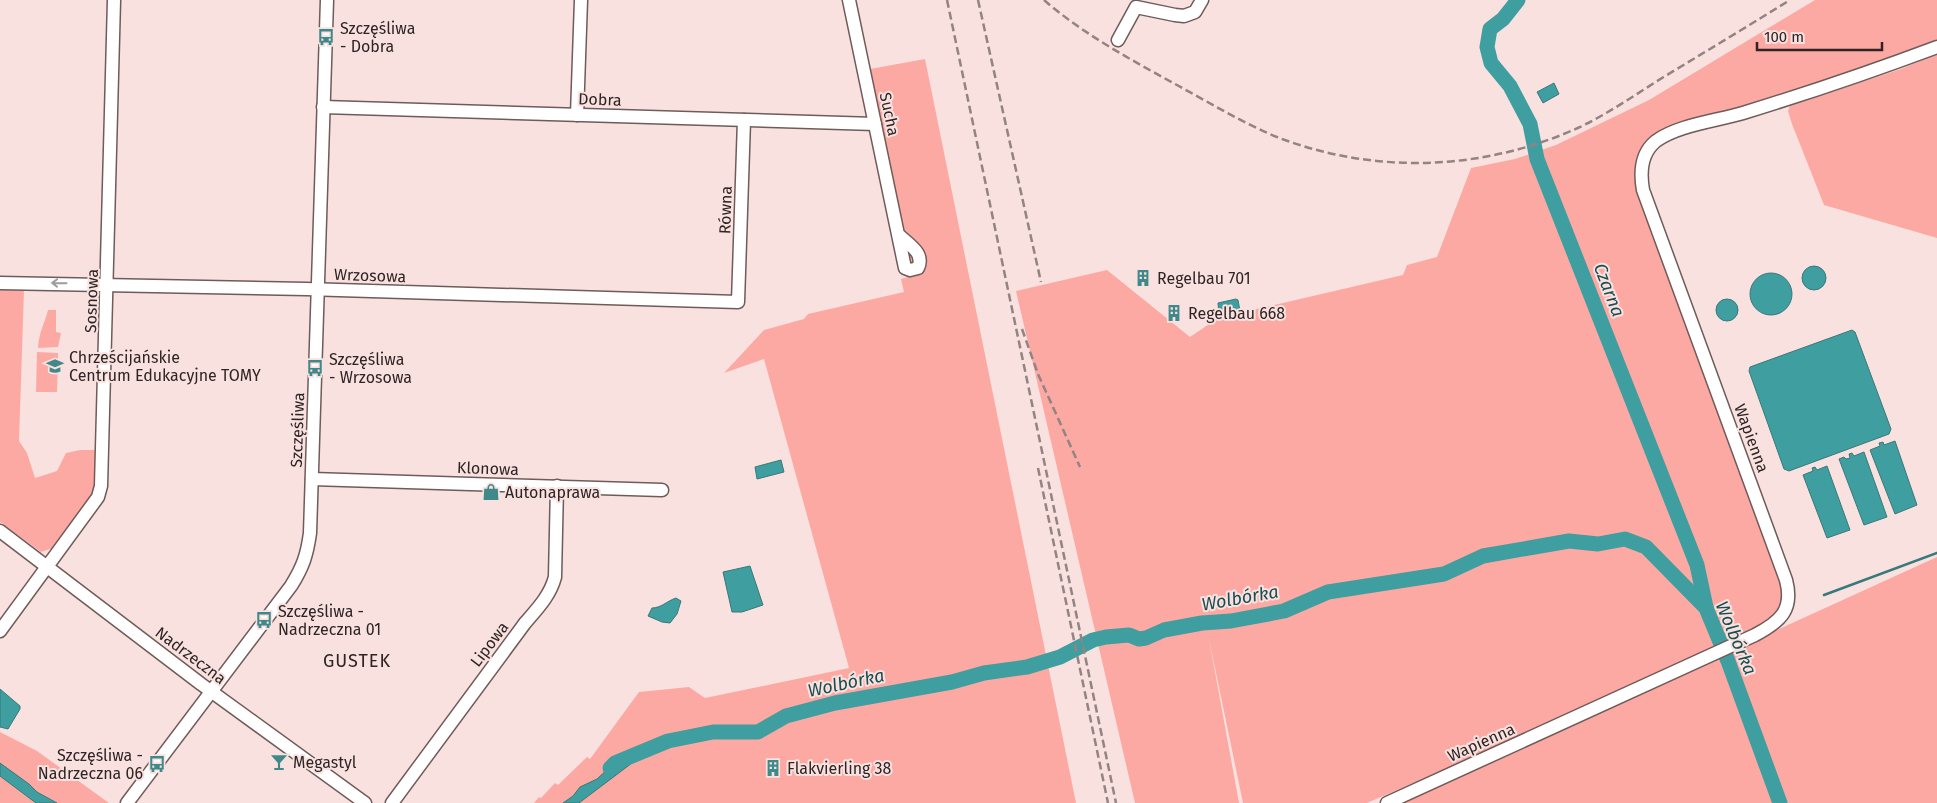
<svg xmlns="http://www.w3.org/2000/svg" width="1937" height="803" font-family="'Fira Sans',sans-serif">
<style>
.green{fill:#fda9a3}
.water{fill:#3e9ea0;stroke:#39797b}
.lines{fill:none;stroke-linecap:round;stroke-linejoin:round}
.stream{stroke:#39797b;stroke-width:2.5}
.river{stroke:#3e9ea0;stroke-width:15}
.minor-casing{stroke:#6f5b59;stroke-width:15}
.minor{stroke:#fff;stroke-width:12}
.rail{stroke:#938382;stroke-width:2.5;stroke-dasharray:8 4;stroke-linecap:butt}
.oneway{stroke:#a09c9c}
.labels{text-anchor:middle;stroke-width:4;stroke-linejoin:round;paint-order:stroke}
.poi-label{font-size:16px;fill:#2d2424;stroke:#f9e1df;text-anchor:start}
.street-label{font-size:16px;fill:#2d2424;stroke:#f9e1df}
.water-label{font-size:18px;font-style:italic;fill:#174e4f;stroke:#f9e1df}
.neighbourhood-label{font-size:18px;letter-spacing:1px;fill:#2d2424;stroke:#f9e1df}
</style>
<rect width="100%" height="100%" fill="#f9e1df"/>
<!-- green -->
<g class="green">
<path d="M1815 0H1937V42L1903 56 1651 137C1638 149 1632 164 1636 181L1778 568 1784 603 1770 623 1503 744 1367 803H1243L1209 639 1239 803H1135L1016 291 1107 270 1190 337 1218 318 1403 275 1407 265 1437 257 1471 168 1515 159 1556 145 1649 100Z"/>
<polygon points="1937,54 1937,238 1824,205 1792,124 1788,111 1790,105 1901,69"/>
<polygon points="925,59 1076,803 534,803 539,797 541,798 555,783 558,785 587,757 590,759 639,692 689,687 705,698 849,668 764,359 724,373 764,330 804,319 808,314 904,292 901,279 912,276 870,69"/>
<polygon points="0,288 24,290 19,441 27,453 35,478 57,471 66,453 80,450 97,450 96,492 53,548 41,552 0,522"/>
<path d="M48 310H56V332L61 333 58 347 38 348C39 331 44 326 48 310Z"/>
<polygon points="37,352 58,353 57,392 36,392"/>
<polygon points="1937,557 1937,803 1398,803"/>
<polygon points="0,732 37,751 109,803 0,803"/>
</g>
<!-- water -->
<g class="water">
<polygon points="1554,83 1559,94 1543,103 1537,92"/>
<circle cx="1814" cy="278" r="12"/>
<circle cx="1771" cy="294" r="21"/>
<polygon points="1236,299 1238,300 1240,311 1221,316 1219,315 1218,303"/>
<circle cx="1727" cy="310" r="11"/>
<polygon points="1852,330 1855,332 1891,429 1889,434 1789,471 1784,469 1749,371 1750,367"/>
<polygon points="1895,441 1917,505 1895,514 1870,450 1880,446 1879,443 1883,442 1884,445"/>
<polygon points="1864,452 1887,517 1864,525 1839,459 1844,457 1846,459 1850,458 1849,454 1852,453 1854,456"/>
<polygon points="781,460 784,472 757,479 755,467"/>
<polygon points="1827,466 1850,530 1827,538 1803,475 1813,471 1812,468 1815,467 1817,470"/>
<polygon points="750,566 763,605 742,612 732,612 723,572"/>
<path d="M676 598 681 601 677 614 670 623 662 622 648 616 652 608C661 608 667 601 676 598Z"/>
<polygon points="0,689 20,706 20,709 8,729 0,727"/>
<polygon points="623,755 632,763 579,803 563,803 573,796 580,787 597,779 610,767 614,759"/>
<polygon points="0,763 29,784 37,792 57,803 36,803 0,776"/>
</g>
<g class="lines">
<!-- stream -->
<polyline class="stream" points="1824,595 1937,553"/>
<!-- river -->
<g class="river">
<polyline points="1518,0 1503,19 1490,29 1487,47 1491,63 1510,86 1530,124 1537,159 1697,565 1706,607"/>
<polyline points="610,768 615,763 668,741 713,732 758,732 786,716 835,703 952,682 984,673 1027,667 1060,657 1093,640 1106,637 1129,635 1139,639 1146,638 1164,630 1202,623 1231,621 1284,611 1328,592 1444,574 1483,556 1569,541 1598,544 1625,539 1646,547 1706,608 1728,661 1780,803"/>
</g>
<!-- minor casing -->
<g class="minor-casing">
<g id="minor">
<path d="M849 0 905 268 910 270 918 268C925 253 909 245 899 235"/>
<polyline points="1118,40 1136,7 1175,15 1184,16 1195,12 1202,0"/>
<polyline points="323,107 875,124"/>
<polyline points="577,115 581,0"/>
<polyline points="0,283 306,289 738,302 744,120"/>
<polyline points="312,479 662,490"/>
<polyline points="0,531 201,684 365,803"/>
<polyline points="0,631 98,497 101,486 114,0"/>
<path d="M127 803 291 586C303 567 307 555 310 533L327 0"/>
<path d="M392 803 525 623C537 609 550 596 555 577L557 486"/>
<path d="M1387 803 1755 635C1780 622 1794 610 1786 580L1643 190C1640 173 1641 153 1656 141 1678 125 1716 121 1743 113 1808 93 1873 71 1937 47"/>
</g>
</g>
<!-- minor -->
<use href="#minor" class="minor"/>
<!-- rail -->
<g class="rail">
<polyline points="947,0 1116,803"/>
<polyline points="978,0 1041,282"/>
<path d="M1044 0C1089 39 1143 66 1195 95 1222 110 1248 125 1277 137 1375 175 1484 171 1580 127 1609 113 1635 95 1662 78 1705 52 1748 26 1790 0"/>
<polyline points="1022,329 1038,374 1080,467"/>
<polyline points="1038,468 1108,803"/>
</g>
</g>
<!-- one-way arrows -->
<defs><path id="oneway-shaft" d="M-6 0H5M1.5-3L5.5 0L1.5 3" fill="none" stroke-width="1.6" stroke-linecap="round" stroke-linejoin="round" transform="scale(1.25)"/></defs>
<use class="oneway" href="#oneway-shaft" transform="translate(59 283) rotate(-179)"/>
<!-- icons -->
<defs>
<g id="bus-bare" transform="scale(1.35)"><path d="M-5-6H5V4H4V6H2V4H-2V6H-4V4H-5ZM-3.5-4V0h7V-4ZM-3.5 1.2v1.5H-2V1.2ZM2 1.2v1.5H3.5V1.2Z" fill="#40898a" stroke="#f9e1df" stroke-width="2.5" paint-order="stroke"/></g>
<g id="building-bare" transform="scale(1.35)"><path d="M-4-6H4V6H1V3H-1V6H-4ZM-2.5-4.3h1.7v1.8h-1.7ZM.8-4.3h1.7v1.8H.8ZM-2.5-1h1.7V.8h-1.7ZM.8-1h1.7V.8H.8Z" fill="#40898a" stroke="#f9e1df" stroke-width="2.5" paint-order="stroke"/></g>
<g id="school-bare" transform="scale(1.35)"><path d="M0-5L7-2L0 1L-7-2ZM-4 1L0 2.5L4 1V4Q0 6-4 4Z" fill="#40898a" stroke="#f9e1df" stroke-width="2.5" paint-order="stroke"/></g>
<g id="shop-bare" transform="scale(1.35)"><path d="M-5-2.5h2.3a2.7 3.5 0 0 1 5.4 0H5L5.5 6h-11ZM-1.5-2.5h3a1.5 2.3 0 0 0-3 0Z" fill="#40898a" stroke="#f9e1df" stroke-width="2.5" paint-order="stroke"/></g>
<g id="bar-bare" transform="scale(1.35)"><path d="M-6-5H6L.8 .8V4.5H3.5V6h-7V4.5H-.8V.8Z" fill="#40898a" stroke="#f9e1df" stroke-width="2.5" paint-order="stroke"/></g>
</defs>
<g fill-rule="evenodd">
<use href="#bus-bare" x="326" y="37"/>
<use href="#building-bare" x="1143" y="278"/>
<use href="#building-bare" x="1174" y="313"/>
<use href="#school-bare" x="55" y="366"/>
<use href="#bus-bare" x="315" y="368"/>
<use href="#shop-bare" x="491" y="492"/>
<use href="#bus-bare" x="264" y="620"/>
<use href="#bar-bare" x="279" y="762"/>
<use href="#bus-bare" x="157" y="764"/>
<use href="#building-bare" x="773" y="768"/>
</g>
<g class="labels">
<!-- poi labels -->
<g class="poi-label">
<text x="340" y="34">Szczęśliwa<tspan x="340" dy="18">- Dobra</tspan></text>
<text x="1157" y="284">Regelbau 701</text>
<text x="1188" y="319">Regelbau 668</text>
<text x="69" y="363">Chrześcijańskie<tspan x="69" dy="18">Centrum Edukacyjne TOMY</tspan></text>
<text x="329" y="365">Szczęśliwa<tspan x="329" dy="18">- Wrzosowa</tspan></text>
<text x="505" y="498">Autonaprawa</text>
<text x="278" y="617">Szczęśliwa -<tspan x="278" dy="18">Nadrzeczna 01</tspan></text>
<text x="143" y="761" text-anchor="end">Szczęśliwa -<tspan x="143" dy="18">Nadrzeczna 06</tspan></text>
<text x="293" y="768">Megastyl</text>
<text x="787" y="774">Flakvierling 38</text>
</g>
<!-- street labels -->
<g class="street-label">
<text transform="translate(600 99) rotate(2)" y="6">Dobra</text>
<text transform="translate(890 114) rotate(78)" y="6">Sucha</text>
<text transform="translate(725 210) rotate(-88)" y="6">Równa</text>
<text transform="translate(370 275) rotate(2)" y="6">Wrzosowa</text>
<text transform="translate(91 301) rotate(-88)" y="6">Sosnowa</text>
<text transform="translate(297 430) rotate(-88)" y="6">Szczęśliwa</text>
<text transform="translate(1752 438) rotate(70)" y="6">Wapienna</text>
<text transform="translate(488 468) rotate(2)" y="6">Klonowa</text>
<text transform="translate(489 644) rotate(-53)" y="6">Lipowa</text>
<text transform="translate(191 655) rotate(37)" y="6">Nadrzeczna</text>
<text transform="translate(1481 742) rotate(-24)" y="6">Wapienna</text>
</g>
<!-- water labels -->
<g class="water-label">
<text transform="translate(1609 290) rotate(69)" y="6">Czarna</text>
<text transform="translate(1240 598) rotate(-10)" y="6">Wolbórka</text>
<text transform="translate(1736 638) rotate(67)" y="6">Wolbórka</text>
<text transform="translate(846 683) rotate(-12)" y="6">Wolbórka</text>
</g>
<!-- neighbourhood labels -->
<g class="neighbourhood-label">
<text x="357" y="667">GUSTEK</text>
</g>
</g>
<!-- scale -->
<path d="M1757 42v8h125v-8" fill="none" stroke="#2d2424" stroke-width="2.5"/>
<text x="1764" y="42" font-size="15" fill="#2d2424" stroke="#f9e1df" stroke-width="4" paint-order="stroke">100 m</text>
</svg>
